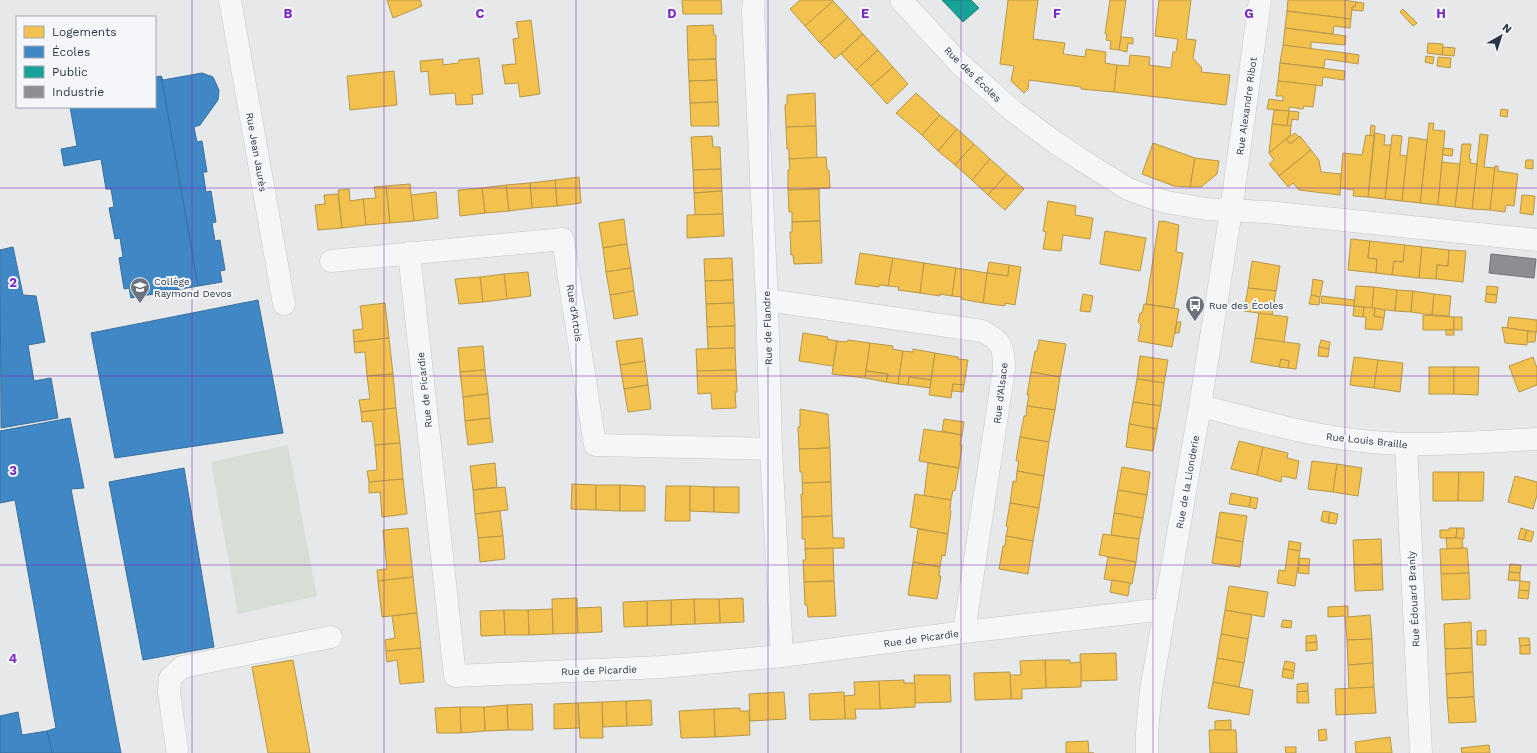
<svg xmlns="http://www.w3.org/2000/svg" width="1537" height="753" font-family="'Work Sans',sans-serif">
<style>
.green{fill:#d6ded6}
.homes{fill:#f2c14e;stroke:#b6974b}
.schools{fill:#3f88c5;stroke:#396f9f}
.public{fill:#17a398;stroke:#1d827f}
.industry{fill:#8d8d92;stroke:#70727b}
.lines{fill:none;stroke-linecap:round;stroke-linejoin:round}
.minor-casing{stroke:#c4c6c8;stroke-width:23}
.minor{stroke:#f5f6f7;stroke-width:22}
.grid{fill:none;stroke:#7b2cbf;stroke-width:1;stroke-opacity:0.55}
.labels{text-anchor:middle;stroke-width:4;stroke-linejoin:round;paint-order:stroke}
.street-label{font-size:10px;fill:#2b3445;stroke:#f4f6f9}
.poi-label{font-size:10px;fill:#2b3445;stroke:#f4f6f9;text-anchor:start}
.grid-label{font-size:13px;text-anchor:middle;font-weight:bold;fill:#7b2cbf;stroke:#f4f6f9;stroke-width:4;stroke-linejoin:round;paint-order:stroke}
</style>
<rect width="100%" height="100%" fill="#e6e8ea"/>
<!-- green -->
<polygon class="green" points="288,445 317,596 238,614 211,462"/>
<!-- homes -->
<g class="homes">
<polygon points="387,0 420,0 422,6 393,18"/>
<polygon points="682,0 721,0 722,14 683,14"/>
<polygon points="800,0 832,0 833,1 805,26 790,9"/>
<polygon points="1008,0 1038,0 1033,39 1065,43 1063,54 1085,57 1086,49 1106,52 1105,63 1117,65 1114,92 1081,89 1081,87 1029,80 1028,89 1024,93 1011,81 1014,66 1000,64"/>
<polygon points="1110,0 1126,0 1119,50 1110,49 1111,41 1106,40 1107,34 1105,34"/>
<polygon points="1159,0 1191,0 1186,39 1196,40 1193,58 1202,68 1201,72 1230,75 1226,105 1114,92 1117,65 1129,66 1130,55 1150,57 1149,65 1171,68 1173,52 1176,52 1178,39 1155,36"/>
<polygon points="1288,0 1343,0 1356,2 1355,7 1352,7 1351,19 1287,11"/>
<polygon points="833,1 848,17 820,43 805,26"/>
<polygon points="1356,2 1364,3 1363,11 1352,10 1352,7 1355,7"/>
<polygon points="1403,9 1417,23 1413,26 1400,12"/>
<polygon points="1287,11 1351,19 1350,28 1334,26 1333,34 1285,28"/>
<polygon points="848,17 863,34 835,59 820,43"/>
<polygon points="531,20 540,94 520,97 518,83 505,84 502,65 516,64 513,39 519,38 516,22"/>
<polygon points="713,25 714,35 716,35 716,59 688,60 687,26"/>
<polygon points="1285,28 1346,36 1345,45 1311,42 1311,49 1283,45"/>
<polygon points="863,34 878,50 856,70 841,54"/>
<polygon points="1121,37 1133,38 1133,44 1128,43 1127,52 1119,50"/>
<polygon points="1428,43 1443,44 1442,55 1427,53"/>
<polygon points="1283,45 1346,53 1346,62 1325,59 1324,68 1280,63"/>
<polygon points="1443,47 1455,48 1454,56 1442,55"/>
<polygon points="878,50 893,67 871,86 856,70"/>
<polygon points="1346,53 1359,55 1358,64 1346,62"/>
<polygon points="1426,56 1434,57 1433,64 1425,62"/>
<polygon points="1438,57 1451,58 1450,68 1437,66"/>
<polygon points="479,58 483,94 472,95 473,104 456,105 455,93 430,95 428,71 421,72 420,61 443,59 443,65 458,63 459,60"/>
<polygon points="716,59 717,80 689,81 688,60"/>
<polygon points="1280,63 1345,71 1344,80 1323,77 1322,86 1278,81"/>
<polygon points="893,67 908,84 887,104 871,86"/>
<polygon points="394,71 397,105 350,110 347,76"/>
<polygon points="717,80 718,102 690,103 689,81"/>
<polygon points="1278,81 1316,85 1313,107 1304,106 1303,109 1289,107 1289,111 1267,109 1269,99 1283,101 1283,96 1276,96"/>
<polygon points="815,93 816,126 786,127 785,105 787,104 787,95"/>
<polygon points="916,93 940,115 922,135 896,113"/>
<polygon points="718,102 719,126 691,126 690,103"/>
<polygon points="1501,109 1508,110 1507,117 1500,116"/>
<polygon points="1274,110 1289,111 1287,126 1272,124"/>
<polygon points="1289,111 1299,112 1298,120 1292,119 1291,126 1287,126"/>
<polygon points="940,115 957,129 938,151 922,135"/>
<polygon points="1429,123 1434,123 1433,130 1445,131 1438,205 1420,203"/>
<polygon points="1272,124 1291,126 1290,136 1269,153"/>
<polygon points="1371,125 1375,126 1374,136 1370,136"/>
<polygon points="816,126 817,158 789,159 789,149 787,149 786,127"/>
<polygon points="957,129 974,144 955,165 938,151"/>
<polygon points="1295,133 1299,137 1290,144 1286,139"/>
<polygon points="1375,133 1385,135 1384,145 1391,145 1385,199 1368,197"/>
<polygon points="1480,134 1488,135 1484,167 1495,168 1490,210 1472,209"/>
<polygon points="1366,135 1374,136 1368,197 1353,196 1354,190 1340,188 1343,153 1362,155"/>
<polygon points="1392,135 1402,136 1400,155 1407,156 1402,201 1385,199"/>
<polygon points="712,136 713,147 720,147 721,169 693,170 691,137"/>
<polygon points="1300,136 1311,150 1279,176 1269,164 1274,160 1269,153 1286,139 1290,144"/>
<polygon points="1409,137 1427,140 1420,203 1402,201"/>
<polygon points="1153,143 1195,158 1190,187 1174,186 1142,174"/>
<polygon points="974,144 990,159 972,180 955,165"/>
<polygon points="1462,144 1471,144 1469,159 1471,159 1470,163 1477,164 1472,209 1455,207"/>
<polygon points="1443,148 1453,149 1452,156 1443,155"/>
<polygon points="1311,150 1319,160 1321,172 1341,174 1340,195 1299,190 1293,183 1288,187 1279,176"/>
<polygon points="826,157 827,168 829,171 830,188 788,190 788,170 790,169 789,159"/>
<polygon points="1195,158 1219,161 1217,174 1201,187 1190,187"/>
<polygon points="990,159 1007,174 988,195 972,180"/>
<polygon points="1526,160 1533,160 1533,169 1525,168"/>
<polygon points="1442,162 1460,164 1455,207 1438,205"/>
<polygon points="1495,166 1498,166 1498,171 1518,174 1514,206 1506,205 1505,212 1490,210"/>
<polygon points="721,169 722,191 694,193 693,170"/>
<polygon points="1007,174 1024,189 1005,210 988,195"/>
<polygon points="579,177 581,203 557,206 555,180"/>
<polygon points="555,180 557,206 532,208 530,183"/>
<polygon points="530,183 532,208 509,211 506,185"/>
<polygon points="410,184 414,221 390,223 386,186"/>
<polygon points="506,185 509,211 485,213 482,188"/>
<polygon points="386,186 390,223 366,225 363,199 376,198 374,187"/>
<polygon points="482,188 485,213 460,216 458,190"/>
<polygon points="349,189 350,201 363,199 366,225 342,228 338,190"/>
<polygon points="819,189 820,221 792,222 792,212 789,212 788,190"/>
<polygon points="722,191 723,214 695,215 694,193"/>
<polygon points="436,192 438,218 414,221 411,195"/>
<polygon points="338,194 342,228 318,230 315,205 325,204 324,195"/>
<polygon points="1522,195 1535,196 1533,215 1520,213"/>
<polygon points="1048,201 1076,206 1075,215 1093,218 1090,239 1063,235 1061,251 1043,249 1046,232 1043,231"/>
<polygon points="723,214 724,236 687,238 687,215"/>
<polygon points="624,219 627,244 603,248 599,223"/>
<polygon points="820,221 822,263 794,264 793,255 791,255 790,232 792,232 792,222"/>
<polygon points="1159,221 1163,222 1163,221 1179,225 1176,252 1183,253 1174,308 1146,304"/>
<polygon points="1105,231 1146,238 1140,271 1100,264"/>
<polygon points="1351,239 1370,241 1368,258 1377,259 1376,273 1348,270"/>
<polygon points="1370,241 1405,245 1403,262 1394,261 1392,275 1376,273 1377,259 1368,258"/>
<polygon points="627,244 631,268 606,272 603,248"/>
<polygon points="1405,245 1422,247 1419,278 1392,275 1394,261 1403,262"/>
<polygon points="1422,247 1449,250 1448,266 1437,265 1436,279 1419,278"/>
<polygon points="1449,250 1466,251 1463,282 1436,279 1437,265 1448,266"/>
<polygon points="860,253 893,258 888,286 879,285 879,287 855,284"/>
<polygon points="732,258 733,280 705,281 704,259"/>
<polygon points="893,258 924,263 920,293 898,290 899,287 888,286"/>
<polygon points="1252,261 1280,266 1276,291 1248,288"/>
<polygon points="989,262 1009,265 1008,276 987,273"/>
<polygon points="924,263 956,268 952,296 940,294 940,296 920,293"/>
<polygon points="1009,265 1021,267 1015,305 1005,303 1005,306 983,303 987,273 1008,276"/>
<polygon points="631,268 634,291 610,295 606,272"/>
<polygon points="956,268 987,273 983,303 961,299 962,297 952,296"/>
<polygon points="528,272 531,296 507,299 504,274"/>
<polygon points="504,274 507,299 483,302 480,277"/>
<polygon points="480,277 483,302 459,304 455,279"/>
<polygon points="1313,279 1323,281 1320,297 1311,295"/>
<polygon points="733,280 734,303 706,304 705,281"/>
<polygon points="1356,286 1374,287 1372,308 1354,306"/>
<polygon points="1487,286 1498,287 1497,295 1486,294"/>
<polygon points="1374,287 1397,290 1395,311 1372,308"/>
<polygon points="1248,288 1276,291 1272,315 1244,311"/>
<polygon points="1397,290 1413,291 1411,312 1395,311"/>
<polygon points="634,291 638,315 614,319 610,295"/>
<polygon points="1413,291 1434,294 1432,315 1411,312"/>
<polygon points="1083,294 1093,296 1090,312 1080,311"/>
<polygon points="1434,294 1451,296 1449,316 1432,315"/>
<polygon points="1486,294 1497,295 1496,303 1485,302"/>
<polygon points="1311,295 1320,297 1319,305 1309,304"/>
<polygon points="1322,296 1354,300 1354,306 1321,303"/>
<polygon points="385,303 389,338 354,342 353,330 363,329 360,306"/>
<polygon points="734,303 735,326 707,327 706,304"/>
<polygon points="1144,304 1179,309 1172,347 1138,341 1141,325 1138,322 1140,313 1142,313"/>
<polygon points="1354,306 1364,307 1363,317 1353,316"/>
<polygon points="1364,307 1375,308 1374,316 1384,318 1382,330 1365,329 1366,317 1363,317"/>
<polygon points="1375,308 1385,310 1384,318 1374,316"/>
<polygon points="1259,313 1288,317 1284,342 1255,338"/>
<polygon points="1423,315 1454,317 1454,330 1423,330"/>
<rect x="1454" y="317" width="8" height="13"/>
<polygon points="1509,317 1537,320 1537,332 1507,328"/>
<polygon points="1177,322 1181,322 1179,333 1175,333"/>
<polygon points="735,326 735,348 708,349 707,327"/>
<polygon points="1502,327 1528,331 1527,345 1505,343"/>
<rect x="1446" y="330" width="8" height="5"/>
<polygon points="1528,331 1536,332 1535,342 1527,342"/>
<polygon points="803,333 828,337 827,339 837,341 833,366 799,361"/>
<polygon points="389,338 393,374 367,376 365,352 355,353 354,342"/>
<polygon points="642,338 645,361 620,365 616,341"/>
<polygon points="1255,338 1300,344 1296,369 1288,368 1289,361 1281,359 1279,367 1251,362"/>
<polygon points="848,340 870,343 865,378 832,374 837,341 847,342"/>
<polygon points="1039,340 1066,344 1060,377 1031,372 1035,351 1037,351"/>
<polygon points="1321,340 1330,342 1329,349 1319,347"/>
<polygon points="870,343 893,346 892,349 903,351 898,384 886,382 888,374 866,371"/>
<polygon points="483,346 485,370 460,372 458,348"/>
<polygon points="1319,347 1329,349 1328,357 1318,356"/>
<polygon points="735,348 736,370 697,371 696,349"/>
<polygon points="913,349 935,353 931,380 909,377 908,385 898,384 903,351 913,352"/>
<polygon points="935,353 958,357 958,359 968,360 964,385 953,384 951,398 929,395"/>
<polygon points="1140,356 1168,360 1164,383 1137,379"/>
<polygon points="1354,357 1378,360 1374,388 1350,385"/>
<polygon points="1533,357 1537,368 1537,385 1519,392 1509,366"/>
<polygon points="1281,359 1289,361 1288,368 1279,367"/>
<polygon points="1378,360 1403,363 1400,392 1374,388"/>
<polygon points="645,361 648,385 624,389 620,365"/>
<rect x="1429" y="367" width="25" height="27"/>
<polygon points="1454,367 1479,367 1478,395 1454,394"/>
<polygon points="485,370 488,394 463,397 460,372"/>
<polygon points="736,370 737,392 735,392 736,408 712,409 711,393 698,394 697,371"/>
<polygon points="866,371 888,374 886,382 865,378"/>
<polygon points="1031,372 1060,377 1055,410 1027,406 1029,395 1027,395"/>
<polygon points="393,374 396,408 361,412 359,400 370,399 367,376"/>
<polygon points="909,377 931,380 930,388 908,385"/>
<polygon points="1137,379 1164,383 1161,406 1133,402"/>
<polygon points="953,384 964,385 963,392 952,391"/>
<polygon points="648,385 651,409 628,412 624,389"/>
<polygon points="488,394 490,418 465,421 463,397"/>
<polygon points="1133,402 1161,406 1157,429 1129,424"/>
<polygon points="1027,406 1055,410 1049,442 1020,437 1024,416 1026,416"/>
<polygon points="396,408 400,443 375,445 372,421 362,422 361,412"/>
<polygon points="800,409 828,414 830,448 799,449 798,427 800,427"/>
<polygon points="490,418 493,442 468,445 465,421"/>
<polygon points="944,419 964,422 962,435 942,431"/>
<polygon points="1129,424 1157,429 1153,451 1126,447"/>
<polygon points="924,429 962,435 960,445 962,445 959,468 919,461"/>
<polygon points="1020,437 1049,442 1044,476 1017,471 1019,461 1016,461"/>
<polygon points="1239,441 1263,447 1257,475 1231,469"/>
<polygon points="400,443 403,479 369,482 367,471 377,470 375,445"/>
<polygon points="1263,447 1288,453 1287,458 1299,461 1296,479 1282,476 1281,482 1257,475"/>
<polygon points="830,448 831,482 802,483 802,472 800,472 799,449"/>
<polygon points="1312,461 1337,464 1333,492 1308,489"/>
<polygon points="495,463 497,487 473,490 470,466"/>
<polygon points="928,463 959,468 955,491 953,490 951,500 924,496"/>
<polygon points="1337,464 1362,468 1358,496 1333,492"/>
<polygon points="1122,467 1150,472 1147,495 1118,490"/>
<polygon points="1017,471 1044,476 1039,508 1010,503 1013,481 1016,482"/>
<polygon points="1433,472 1459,472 1458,501 1433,501"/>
<polygon points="1459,472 1484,472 1483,501 1458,501"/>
<polygon points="1515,476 1537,482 1537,495 1533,509 1508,502"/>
<polygon points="403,479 407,514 382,517 380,492 369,493 369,482"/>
<polygon points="831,482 832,516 802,517 801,494 803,494 802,483"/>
<polygon points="572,484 596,485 596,510 571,509"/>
<polygon points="596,485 620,485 620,511 596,510"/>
<polygon points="620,485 645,486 645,511 620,511"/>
<polygon points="666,486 690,486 690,521 665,521"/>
<polygon points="690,486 714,487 714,512 690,511"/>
<polygon points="505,487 508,510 475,514 473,490"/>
<polygon points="714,487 739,487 739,513 714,512"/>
<polygon points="1118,490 1147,495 1143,518 1114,513"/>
<polygon points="1231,493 1251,497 1249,507 1229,504"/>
<polygon points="915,494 951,500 950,510 951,511 948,534 910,527"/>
<polygon points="1251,497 1258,498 1256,509 1249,507"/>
<polygon points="1010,503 1039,508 1033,541 1006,536 1008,527 1006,526"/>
<polygon points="500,511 503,536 478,538 475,514"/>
<polygon points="1323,511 1330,512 1328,523 1321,521"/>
<polygon points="1220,512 1247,516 1243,542 1216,537"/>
<polygon points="1330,512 1338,514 1336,524 1328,523"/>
<polygon points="1114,513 1143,518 1139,539 1111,535"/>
<polygon points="832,516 833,538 844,538 844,548 805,549 805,539 802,539 802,517"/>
<polygon points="408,528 413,577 378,581 377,570 387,569 383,530"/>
<polygon points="1449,528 1457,528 1456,538 1440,538 1440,530 1449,530"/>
<polygon points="1457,528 1464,528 1464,539 1456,538"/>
<polygon points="1521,528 1527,530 1524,540 1518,539"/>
<polygon points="918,529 948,534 945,556 942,555 940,567 913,562"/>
<polygon points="1527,530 1534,532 1531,542 1524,540"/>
<polygon points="1103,534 1139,539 1136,562 1099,555"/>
<polygon points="503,536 505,559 480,562 478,538"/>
<polygon points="1006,536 1033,541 1028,574 999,569 1003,546 1005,546"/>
<polygon points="1216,537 1243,542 1240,567 1212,563"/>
<polygon points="1446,538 1462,538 1463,548 1447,549"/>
<polygon points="1381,539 1382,564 1354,565 1353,540"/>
<polygon points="1289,541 1301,543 1300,551 1288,549"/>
<polygon points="833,548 834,581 804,582 803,560 806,560 805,549"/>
<polygon points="1467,548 1469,573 1441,574 1440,549"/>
<polygon points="1288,549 1300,551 1295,586 1277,583 1279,570 1285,571"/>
<polygon points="1108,557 1136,562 1132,584 1104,579"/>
<polygon points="1299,558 1310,559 1309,566 1299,565"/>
<polygon points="913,562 940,567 939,576 941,576 937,599 908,595"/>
<polygon points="1382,564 1383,590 1355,591 1354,565"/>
<polygon points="1510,564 1521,565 1520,573 1509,572"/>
<polygon points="1299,565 1309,566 1309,574 1298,573"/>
<polygon points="1509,572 1520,573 1520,581 1508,580"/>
<polygon points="1469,573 1470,599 1442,600 1441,574"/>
<polygon points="413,577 417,613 382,617 378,581"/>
<polygon points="1112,580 1130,583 1128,596 1110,592"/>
<polygon points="834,581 836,616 808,617 807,605 805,605 804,582"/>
<polygon points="1520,581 1530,582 1529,591 1519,590"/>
<polygon points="1229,586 1268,592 1264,617 1225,610"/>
<polygon points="1519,590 1529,591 1528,599 1518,598"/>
<polygon points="577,598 578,633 553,634 552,599"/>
<polygon points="743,598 744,622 720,623 719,599"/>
<polygon points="694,599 719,599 720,623 695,624"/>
<polygon points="694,599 695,624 671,625 671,600"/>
<polygon points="671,600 671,625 647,626 647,601"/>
<polygon points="647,601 647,626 624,627 623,602"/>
<polygon points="1348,606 1348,617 1370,615 1372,639 1347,640 1345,616 1328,617 1328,607"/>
<polygon points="601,607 602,632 578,633 577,608"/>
<polygon points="552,609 553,634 529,635 528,610"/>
<polygon points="504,610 505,635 481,636 480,611"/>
<polygon points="504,610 528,610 529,635 505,635"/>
<polygon points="1225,610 1252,615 1248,639 1221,634"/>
<polygon points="417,613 421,648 386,651 385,640 395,638 392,616"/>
<polygon points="1283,620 1292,621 1291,628 1281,627"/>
<polygon points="1471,622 1472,648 1445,649 1444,624"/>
<polygon points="1486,630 1486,645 1477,645 1477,631"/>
<polygon points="1221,634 1248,639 1244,663 1217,658"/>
<polygon points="1316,635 1317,642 1306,643 1306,636"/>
<polygon points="1519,638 1529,638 1530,645 1520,646"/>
<polygon points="1372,639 1373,663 1348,665 1347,640"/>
<polygon points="1317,642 1317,650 1306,651 1306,643"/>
<polygon points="1530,645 1530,654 1520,654 1520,646"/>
<polygon points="421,648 424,682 400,684 397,660 387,662 386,651"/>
<polygon points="1472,648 1473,672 1446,674 1445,649"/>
<polygon points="1116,653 1117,680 1081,681 1080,654"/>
<polygon points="1217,658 1244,663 1239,687 1213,682"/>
<polygon points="293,660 310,753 268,753 252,667"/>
<polygon points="1045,660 1070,660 1070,663 1081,662 1081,687 1046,688"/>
<polygon points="1045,660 1046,688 1022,689 1022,699 1011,699 1010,675 1021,675 1020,661"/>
<polygon points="1285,661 1295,663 1294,671 1283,669"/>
<polygon points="1373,663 1374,687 1349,689 1348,665"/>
<polygon points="1283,669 1294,671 1293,679 1282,677"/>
<polygon points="1010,672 1011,699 975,700 974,673"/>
<polygon points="1473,672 1474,697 1447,698 1446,674"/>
<polygon points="914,675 950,675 951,702 915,703"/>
<polygon points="904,680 904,683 915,683 915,707 880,709 879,681"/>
<polygon points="879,681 880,709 855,709 856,719 845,719 844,696 855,695 854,682"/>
<polygon points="1213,682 1253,690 1249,715 1208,708"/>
<polygon points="1308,683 1308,691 1297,692 1297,684"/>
<polygon points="1374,687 1376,713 1336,715 1335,689"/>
<polygon points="1308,691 1309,703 1297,703 1297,692"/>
<polygon points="784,692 786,719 750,721 749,694"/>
<polygon points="844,692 845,719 810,720 809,694"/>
<polygon points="1474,697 1476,722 1449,723 1447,698"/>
<polygon points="651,700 652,725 627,726 626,701"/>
<polygon points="626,701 627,726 603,727 602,702"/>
<polygon points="602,702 603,738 580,738 578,703"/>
<polygon points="578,703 579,728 554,729 554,704"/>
<polygon points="532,704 533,730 508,730 507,705"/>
<polygon points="507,705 508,730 485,731 484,707"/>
<polygon points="460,707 484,707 485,731 461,733"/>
<polygon points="460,707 461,733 437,733 435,708"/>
<polygon points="740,708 740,711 749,711 750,735 715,737 714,709"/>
<polygon points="714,709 715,737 681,738 679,711"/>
<polygon points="1231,720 1231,730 1215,730 1215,721"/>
<polygon points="1326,729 1327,740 1319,741 1318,730"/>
<polygon points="1209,730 1236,730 1237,753 1210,753"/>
<polygon points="1390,737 1392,753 1356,753 1355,742"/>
<polygon points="1088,741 1089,753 1094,753 1066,753 1066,742"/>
<polygon points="1489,745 1490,753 1462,753 1461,748"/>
<polygon points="1285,747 1296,747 1296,753 1286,753"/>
</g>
<!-- schools -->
<g class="schools">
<polygon points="202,73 213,77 219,90 218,100 200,125 194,127 197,142 202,141 207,172 203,172 206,192 211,191 216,222 212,223 215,241 220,240 225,270 220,271 222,282 198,286 161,76 163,80"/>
<polygon points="161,76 198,286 131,298 129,288 124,289 119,258 123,257 120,238 115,239 109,208 114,207 111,189 106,189 101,159 64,166 61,149 77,146 70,107 155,107 155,77"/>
<polygon points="13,247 23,295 36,296 45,342 28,345 34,381 51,378 58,418 1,428 0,250"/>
<polygon points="258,300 283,433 115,458 91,333"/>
<polygon points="70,418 84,488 71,489 121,753 52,753 47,731 56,728 15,500 0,503 0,431"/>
<polygon points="184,468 214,647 143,660 109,482"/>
<polygon points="18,712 22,735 47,731 52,753 0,753 0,716"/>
</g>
<!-- public -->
<polygon class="public" points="942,0 971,0 979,8 963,22"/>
<!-- industry -->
<polygon class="industry" points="1491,254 1536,259 1534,278 1489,273"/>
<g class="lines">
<!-- minor casing -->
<g class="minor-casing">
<g id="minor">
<polyline points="230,0 284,304"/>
<polyline points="754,0 753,12 767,300 771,449 782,656"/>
<polyline points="901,0 959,63 1014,112 1056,143 1083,161 1128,189 1147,196 1166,202 1206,209 1266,212 1537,240"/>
<polyline points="409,253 455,676 662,667 782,656 964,632 1165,609"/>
<polyline points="331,261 563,239 595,445 771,449"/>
<path d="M767 300 982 331C1002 341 1004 347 1004 369L964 632"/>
<path d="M1200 406C1251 418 1302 434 1354 440 1415 448 1476 442 1537 439"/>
<polyline points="1406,445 1421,753"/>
<polyline points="177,749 169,692 170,678 182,667 331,637"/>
<polyline points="1147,753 1147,732 1151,690 1200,406 1231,211 1260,0"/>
</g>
</g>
<!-- minor -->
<use href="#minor" class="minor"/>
</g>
<!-- grid -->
<path class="grid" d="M192 0V753M384 0V753M576 0V753M768 0V753M961 0V753M1153 0V753M1345 0V753M0 188H1537M0 376H1537M0 565H1537"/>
<!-- icons -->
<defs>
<g id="school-pin" transform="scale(1)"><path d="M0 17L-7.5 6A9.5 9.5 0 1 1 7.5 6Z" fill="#6c737f" stroke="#f4f6f9"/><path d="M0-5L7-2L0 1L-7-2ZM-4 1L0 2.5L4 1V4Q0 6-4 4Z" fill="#fff"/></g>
<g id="bus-pin" transform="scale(1)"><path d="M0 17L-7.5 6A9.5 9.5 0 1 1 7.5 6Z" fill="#6c737f" stroke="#f4f6f9"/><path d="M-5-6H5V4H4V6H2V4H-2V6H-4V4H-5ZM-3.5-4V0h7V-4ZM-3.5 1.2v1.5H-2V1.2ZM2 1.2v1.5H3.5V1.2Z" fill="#fff"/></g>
</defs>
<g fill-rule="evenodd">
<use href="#school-pin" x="140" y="287"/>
<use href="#bus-pin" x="1195" y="305"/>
</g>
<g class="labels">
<!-- street labels -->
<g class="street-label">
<text transform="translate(973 74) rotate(44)" y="4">Rue des Écoles</text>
<text transform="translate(1246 106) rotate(-82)" y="4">Rue Alexandre Ribot</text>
<text transform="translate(257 152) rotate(80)" y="4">Rue Jean Jaurès</text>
<text transform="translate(575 313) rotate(81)" y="4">Rue d'Artois</text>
<text transform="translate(767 328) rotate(-92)" y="4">Rue de Flandre</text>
<text transform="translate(424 390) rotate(-96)" y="4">Rue de Picardie</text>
<text transform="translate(1000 393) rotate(-83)" y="4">Rue d'Alsace</text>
<text transform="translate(1367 440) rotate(6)" y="4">Rue Louis Braille</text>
<text transform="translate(1187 482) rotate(-80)" y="4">Rue de la Lionderie</text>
<text transform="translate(1413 599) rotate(-93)" y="4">Rue Édouard Branly</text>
<text transform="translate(921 638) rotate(-8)" y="4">Rue de Picardie</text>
<text transform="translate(599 670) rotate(-2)" y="4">Rue de Picardie</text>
</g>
<!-- poi labels -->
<g class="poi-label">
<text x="154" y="285">Collège<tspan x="154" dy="12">Raymond Devos</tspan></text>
<text x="1209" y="309">Rue des Écoles</text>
</g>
</g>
<g class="grid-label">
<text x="288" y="18">B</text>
<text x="480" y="18">C</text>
<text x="672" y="18">D</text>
<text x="865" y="18">E</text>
<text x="1057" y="18">F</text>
<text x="1249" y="18">G</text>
<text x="1441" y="18">H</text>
<text x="13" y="287">2</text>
<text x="13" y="475">3</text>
<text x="13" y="663">4</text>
</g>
<!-- legend -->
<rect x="16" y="16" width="140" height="92" fill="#f4f6f9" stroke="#a4a8b1"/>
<rect x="24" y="26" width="20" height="12" fill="#f2c14e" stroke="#a4a8b1"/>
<text x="52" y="36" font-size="12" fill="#2b3445">Logements</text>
<rect x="24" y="46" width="20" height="12" fill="#3f88c5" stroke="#a4a8b1"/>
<text x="52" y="56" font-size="12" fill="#2b3445">Écoles</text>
<rect x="24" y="66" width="20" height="12" fill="#17a398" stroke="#a4a8b1"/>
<text x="52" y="76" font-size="12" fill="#2b3445">Public</text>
<rect x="24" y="86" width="20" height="12" fill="#8d8d92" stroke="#a4a8b1"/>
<text x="52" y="96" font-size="12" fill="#2b3445">Industrie</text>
<!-- north arrow -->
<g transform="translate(1501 36) rotate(39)" stroke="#f4f6f9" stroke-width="3" paint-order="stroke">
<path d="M0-3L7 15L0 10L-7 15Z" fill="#2b3445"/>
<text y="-6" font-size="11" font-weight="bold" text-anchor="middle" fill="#2b3445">N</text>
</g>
</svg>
